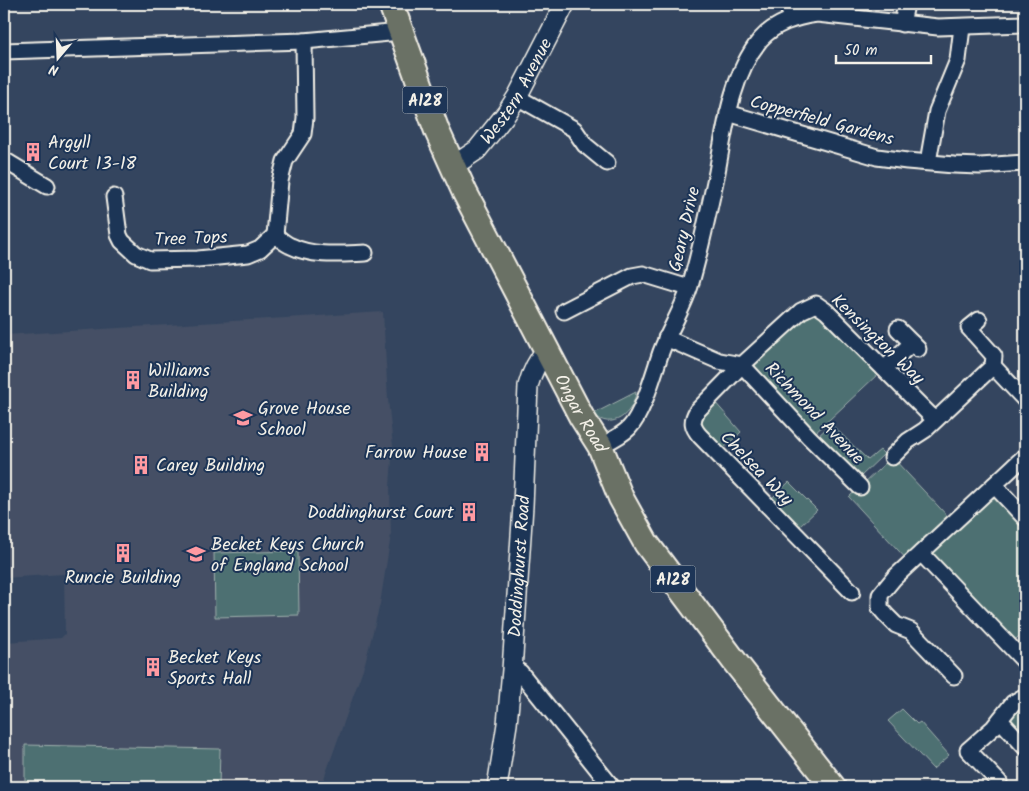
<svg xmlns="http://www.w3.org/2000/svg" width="1029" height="791" font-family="Kalam,sans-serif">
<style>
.built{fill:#445065}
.green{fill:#4d7072;stroke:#a0b0ad}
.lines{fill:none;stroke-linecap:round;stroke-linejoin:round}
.minor-casing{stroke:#f4f1e8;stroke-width:19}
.tertiary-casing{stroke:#f4f1e8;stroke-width:22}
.primary-casing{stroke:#f4f1e8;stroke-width:28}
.minor{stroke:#1d3557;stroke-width:15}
.tertiary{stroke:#1d3557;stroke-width:19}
.primary{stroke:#6b7165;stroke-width:24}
.labels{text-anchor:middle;stroke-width:4;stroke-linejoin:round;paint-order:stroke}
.shield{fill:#1d3557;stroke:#b4b9bc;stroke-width:1}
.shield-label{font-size:16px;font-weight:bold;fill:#f4f1e8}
.street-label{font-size:18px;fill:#f4f1e8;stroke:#1d3557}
.poi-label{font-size:18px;fill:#f4f1e8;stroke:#1d3557;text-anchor:start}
</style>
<rect width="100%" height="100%" fill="#34455f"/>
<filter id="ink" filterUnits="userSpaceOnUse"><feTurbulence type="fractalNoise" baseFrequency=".02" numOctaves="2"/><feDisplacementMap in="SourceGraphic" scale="10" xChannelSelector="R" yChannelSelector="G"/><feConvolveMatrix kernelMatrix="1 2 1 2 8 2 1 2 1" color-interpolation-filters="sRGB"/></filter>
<g filter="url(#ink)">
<!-- built -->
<polygon class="built" points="383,312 388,399 393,446 390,486 391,535 380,604 365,663 321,787 4,787 4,677 6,642 61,638 65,634 64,574 4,578 4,519 10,512 9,502 4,501 4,335"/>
<!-- green -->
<g class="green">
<polygon points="811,312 825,315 878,374 813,435 754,367 760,357"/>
<path d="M636 392C634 413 612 432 593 414Z"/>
<polygon points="714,401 741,432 721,451 703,432 698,419"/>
<polygon points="831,424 868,460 880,450 884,454 859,478 815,439"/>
<polygon points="892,457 954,523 994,485 1025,518 1025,630 1009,646 921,553 910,563 849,497"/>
<polygon points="789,482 817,510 800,526 772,498"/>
<polygon points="298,551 299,615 215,617 214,553"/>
<polygon points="1025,696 1025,740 1000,720"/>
<polygon points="902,709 917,724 920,722 949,755 933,769 888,721"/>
<polygon points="25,745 220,749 219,787 25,787"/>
</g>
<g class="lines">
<!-- minor casing -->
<g class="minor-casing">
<g id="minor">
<polyline points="786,4 793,18"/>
<polyline points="902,24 906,4"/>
<path d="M304 41 305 118 303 134 285 161 280 181 275 235C280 239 285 244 291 246 313 257 341 254 365 253"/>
<polyline points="4,51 304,41 400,32"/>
<polyline points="517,97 574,129 585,145 607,163"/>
<polyline points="728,113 877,157 907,161 954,165 980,166 1025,163"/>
<polyline points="4,160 47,186"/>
<polyline points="928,162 937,111 958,60 962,27"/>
<polyline points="114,197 119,235 122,241 136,254 150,260 198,259 248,254 260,249 275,235"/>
<polyline points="564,311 632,276 643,274 689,288"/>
<polyline points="979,320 969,328 994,356 993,366"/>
<polyline points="898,329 918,349"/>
<polyline points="666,338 719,361 742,365"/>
<polyline points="742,365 809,437 860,487"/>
<polyline points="884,369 912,343"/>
<path d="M600 446C610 441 621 436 629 428 643 414 654 372 661 352 669 330 683 309 690 286 701 249 709 210 717 172 725 128 731 76 760 40 775 23 795 17 817 14L938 27 1025 24"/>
<polyline points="892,457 908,441 925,430 993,366 1025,400"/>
<polyline points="994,485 1025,518"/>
<polyline points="921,553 1025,662"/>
<path d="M852 592 700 436C692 427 691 421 697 411L742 365 801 311 816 304 826 311 935 420"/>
<polyline points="512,670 520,672 612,787"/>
<polyline points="954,676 911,631 896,625 886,615 880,608 880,595 894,578 1025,456"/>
<polyline points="1000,720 1025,747"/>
<polyline points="999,782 968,750 994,727 1013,703 1025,696"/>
</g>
</g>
<!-- tertiary casing -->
<g class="tertiary-casing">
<g id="tertiary">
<path id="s1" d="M453 166 477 150 506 114 517 97 565 4"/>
<path id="s2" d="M497 787 507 724 512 670 523 506 528 386C532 371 537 361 547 349"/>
</g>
</g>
<!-- primary casing -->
<g class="primary-casing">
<g id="primary">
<path id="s3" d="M391 4 437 131 465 193 581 416 600 446 621 498 646 543 735 662 833 787"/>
</g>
</g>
<!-- minor -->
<use href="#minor" class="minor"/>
<!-- tertiary -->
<use href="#tertiary" class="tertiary"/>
<!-- primary -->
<use href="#primary" class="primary"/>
</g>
</g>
<!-- icons -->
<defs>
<g id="building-bare" transform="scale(1.5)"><path d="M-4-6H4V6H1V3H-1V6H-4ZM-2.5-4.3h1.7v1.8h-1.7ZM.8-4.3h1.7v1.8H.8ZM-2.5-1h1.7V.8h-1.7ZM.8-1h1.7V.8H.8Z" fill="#ff9aa2" stroke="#1d3557" stroke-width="2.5" paint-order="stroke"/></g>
<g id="school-bare" transform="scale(1.5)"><path d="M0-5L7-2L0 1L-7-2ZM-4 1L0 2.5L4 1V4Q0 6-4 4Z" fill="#ff9aa2" stroke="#1d3557" stroke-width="2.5" paint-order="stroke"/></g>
</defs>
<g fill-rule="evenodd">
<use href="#building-bare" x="33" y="152"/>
<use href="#building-bare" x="133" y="380"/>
<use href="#school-bare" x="243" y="418"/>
<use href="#building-bare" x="482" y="452"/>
<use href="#building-bare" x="141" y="465"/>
<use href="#building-bare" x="469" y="512"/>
<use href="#building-bare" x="123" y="553"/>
<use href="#school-bare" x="196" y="554"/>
<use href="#building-bare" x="153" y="667"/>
</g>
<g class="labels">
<!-- shield labels -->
<g class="shield">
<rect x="402.5" y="86.5" width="45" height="27" rx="4"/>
<rect x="650.5" y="565.5" width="45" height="27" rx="4"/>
</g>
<g class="shield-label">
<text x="425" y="106">A128</text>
<text x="673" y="585">A128</text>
</g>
<!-- street labels -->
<g class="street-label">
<text dy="6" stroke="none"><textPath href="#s1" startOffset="100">Western Avenue</textPath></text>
<text transform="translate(822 120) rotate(15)" y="6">Copperfield Gardens</text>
<text transform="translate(684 229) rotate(-77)" y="6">Geary Drive</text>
<text transform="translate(191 238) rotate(-2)" y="6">Tree Tops</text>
<text transform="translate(878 339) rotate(44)" y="6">Kensington Way</text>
<text transform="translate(815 413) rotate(46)" y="6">Richmond Avenue</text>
<text dy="6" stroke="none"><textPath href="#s3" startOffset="452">Ongar Road</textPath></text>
<text transform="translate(757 468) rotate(46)" y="6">Chelsea Way</text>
<text dy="6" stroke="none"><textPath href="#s2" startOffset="222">Doddinghurst Road</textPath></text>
</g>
<!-- poi labels -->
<g class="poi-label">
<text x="48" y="148">Argyll<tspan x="48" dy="21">Court 13-18</tspan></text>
<text x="148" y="376">Williams<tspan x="148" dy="21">Building</tspan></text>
<text x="258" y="414">Grove House<tspan x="258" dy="21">School</tspan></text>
<text x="467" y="458" text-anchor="end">Farrow House</text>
<text x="156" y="471">Carey Building</text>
<text x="454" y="518" text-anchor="end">Doddinghurst Court</text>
<text x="211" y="550">Becket Keys Church<tspan x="211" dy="21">of England School</tspan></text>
<text x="123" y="583" text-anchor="middle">Runcie Building</text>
<text x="168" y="663">Becket Keys<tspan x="168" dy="21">Sports Hall</tspan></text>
</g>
</g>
<!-- margin -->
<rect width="1029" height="791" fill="none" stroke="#1d3557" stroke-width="20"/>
<rect x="10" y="10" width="1009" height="771" fill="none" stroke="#f4f1e8" stroke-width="2" filter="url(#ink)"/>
<!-- north arrow -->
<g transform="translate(58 58) rotate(199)" stroke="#1d3557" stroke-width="4" paint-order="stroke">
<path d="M0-4L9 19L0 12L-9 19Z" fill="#f4f1e8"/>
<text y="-8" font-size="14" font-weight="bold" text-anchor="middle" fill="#f4f1e8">N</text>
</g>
<!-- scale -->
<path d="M836 55v8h95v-8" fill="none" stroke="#f4f1e8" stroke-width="2.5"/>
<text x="844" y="55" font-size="15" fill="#f4f1e8" stroke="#1d3557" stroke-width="4" paint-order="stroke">50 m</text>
</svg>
